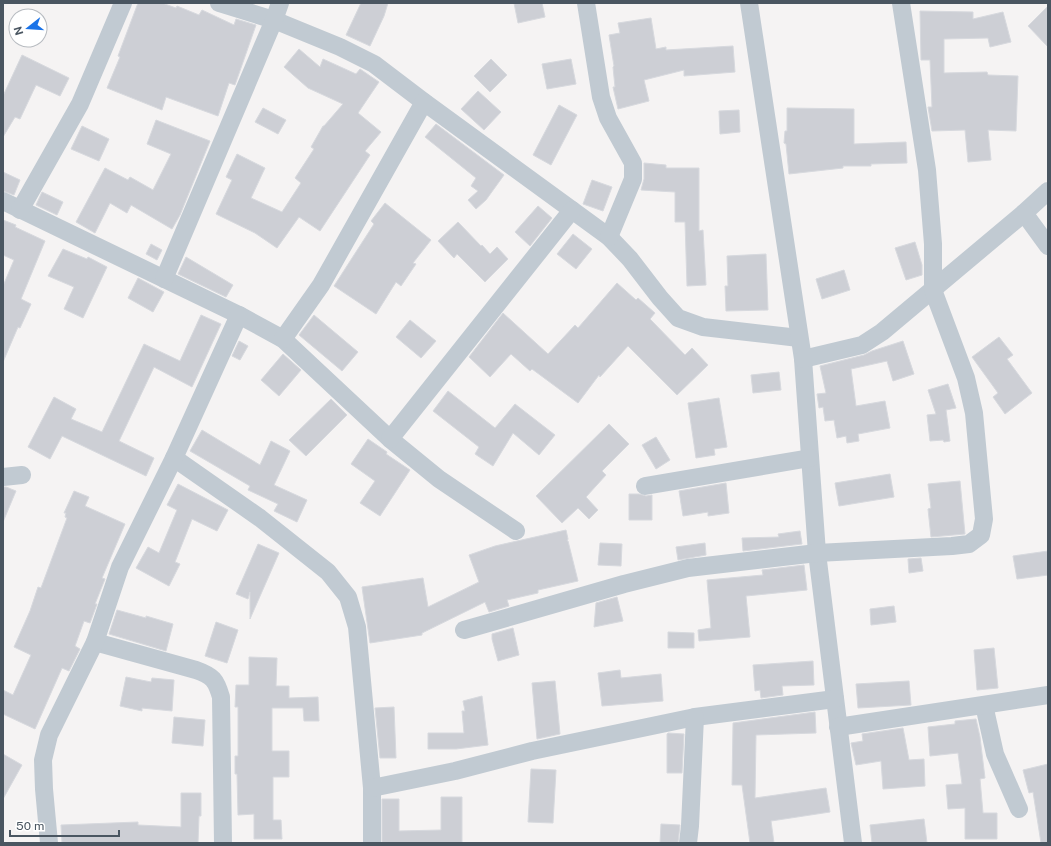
<svg xmlns="http://www.w3.org/2000/svg" width="1051" height="846" font-family="'Public Sans',sans-serif">
<style>
.building{fill:#cdcfd5;stroke:#d7d9de}
.lines{fill:none;stroke-linecap:round;stroke-linejoin:round}
.minor{stroke:#c1cad2;stroke-width:18}
</style>
<rect width="100%" height="100%" fill="#f5f3f3"/>
<!-- building -->
<g class="building">
<polygon points="138,3 162,3 176,8 177,6 199,15 202,10 234,25 236,19 256,25 235,85 229,83 218,116 166,97 162,110 107,88 120,57 118,56"/>
<polygon points="361,3 388,3 384,16 370,46 346,35"/>
<polygon points="514,3 542,3 545,17 518,23"/>
<polygon points="1048,6 1048,47 1028,26"/>
<polygon points="920,11 973,12 973,19 1003,12 1011,42 990,47 988,38 944,39 944,73 987,72 988,75 1018,76 1016,131 988,130 991,160 968,162 965,130 932,131 928,107 932,107 930,60 921,60"/>
<polygon points="651,18 656,49 666,47 666,50 733,46 735,72 684,76 684,70 644,80 649,101 618,109 613,87 615,87 613,67 614,66 609,35 620,33 618,23"/>
<polygon points="299,49 320,67 323,59 356,74 360,69 379,82 358,113 381,132 365,151 370,155 320,231 299,217 277,248 255,233 216,214 232,180 226,177 237,154 265,168 251,198 282,212 301,183 295,178 314,149 311,147 323,126 324,126 343,104 308,88 284,67"/>
<polygon points="22,55 69,78 60,96 36,85 20,119 15,117 3,137 3,96"/>
<polygon points="491,59 507,75 490,92 474,76"/>
<polygon points="571,59 576,84 547,89 542,64"/>
<polygon points="478,91 501,112 484,130 461,109"/>
<polygon points="559,105 577,115 551,165 533,155"/>
<polygon points="263,108 286,120 278,134 255,122"/>
<polygon points="787,108 854,109 854,144 906,142 907,163 871,164 871,166 843,166 843,168 789,174 786,144 784,143 785,131 787,131"/>
<polygon points="739,110 740,132 720,134 719,111"/>
<polygon points="156,120 210,141 180,215 172,229 131,205 127,213 110,203 95,233 76,222 105,168 128,180 130,177 153,190 171,154 147,144"/>
<polygon points="436,124 504,175 486,200 476,209 468,200 478,191 471,186 476,178 425,137"/>
<polygon points="82,126 109,139 99,161 71,149"/>
<polygon points="644,163 666,165 666,168 699,168 699,231 703,230 706,285 687,286 685,222 675,222 675,192 641,190 644,179"/>
<polygon points="3,172 20,180 14,195 3,191"/>
<polygon points="592,180 612,187 603,211 583,204"/>
<polygon points="42,192 63,202 57,215 36,205"/>
<polygon points="385,203 431,240 413,263 416,264 401,286 396,282 376,314 334,286 374,224 371,221"/>
<polygon points="538,206 552,218 530,246 515,232"/>
<polygon points="3,220 16,225 15,227 45,241 21,299 31,304 20,328 18,327 3,362 3,286 14,260 3,255"/>
<polygon points="458,222 481,246 482,245 490,254 497,247 508,259 485,282 457,254 454,258 438,241"/>
<polygon points="573,234 592,249 576,269 557,254"/>
<polygon points="915,242 922,265 922,275 906,280 895,248"/>
<polygon points="151,244 162,250 157,260 146,254"/>
<polygon points="63,249 87,259 88,257 107,267 83,318 64,309 74,287 48,276"/>
<polygon points="766,254 768,310 726,311 725,286 728,286 727,256"/>
<polygon points="186,257 233,285 226,297 178,274"/>
<polygon points="844,270 850,290 822,299 816,279"/>
<polygon points="138,278 164,292 153,312 128,298"/>
<polygon points="617,283 636,300 638,298 655,313 650,319 685,355 692,348 708,365 677,395 628,346 600,377 599,375 578,403 532,369 530,371 511,354 490,377 469,357 503,313 548,354 575,325 578,328"/>
<polygon points="201,315 221,324 192,387 154,367 119,441 154,458 146,476 62,436 50,459 28,447 54,397 76,409 71,419 102,432 144,344 180,361"/>
<polygon points="314,315 358,352 342,371 299,335"/>
<polygon points="410,320 436,341 421,358 396,337"/>
<polygon points="999,337 1013,355 1007,359 1032,393 1005,414 993,397 998,393 972,357"/>
<polygon points="239,341 248,346 240,360 232,356"/>
<polygon points="903,341 914,374 893,381 887,361 851,369 856,406 885,401 890,428 858,434 859,441 847,443 846,436 837,438 834,420 825,421 823,407 819,408 817,394 826,393 820,366 864,355 872,351"/>
<polygon points="283,354 301,370 279,396 261,380"/>
<polygon points="779,372 781,390 753,393 751,375"/>
<polygon points="948,384 956,408 946,410 950,441 944,442 943,440 930,441 927,415 936,414 928,390"/>
<polygon points="448,391 495,428 515,404 555,435 539,455 513,433 493,466 475,454 479,447 433,411"/>
<polygon points="719,398 727,447 714,449 715,455 696,458 688,403"/>
<polygon points="331,399 347,415 306,456 289,440"/>
<polygon points="609,424 629,444 602,471 606,475 586,497 598,510 589,519 578,508 562,523 536,496"/>
<polygon points="202,430 260,465 271,441 290,451 274,485 307,500 297,522 274,511 278,504 248,490 250,486 190,451"/>
<polygon points="656,437 670,460 656,469 642,445"/>
<polygon points="368,439 387,452 386,454 410,470 380,516 360,503 375,481 351,464"/>
<polygon points="890,474 894,497 839,506 835,483"/>
<polygon points="960,481 965,534 931,537 928,509 931,508 928,484"/>
<polygon points="726,483 729,513 708,516 708,512 683,516 679,491"/>
<polygon points="178,484 228,510 217,531 192,519 175,562 180,564 169,586 136,568 148,547 159,553 177,510 167,505"/>
<polygon points="3,487 6,487 16,491 3,522"/>
<polygon points="74,491 89,497 85,506 125,524 102,578 105,579 95,604 97,604 90,623 84,621 75,646 80,649 69,671 62,668 35,729 3,714 3,690 13,695 31,655 14,647 30,611 38,587 41,588 67,518 65,517 66,513 64,513"/>
<polygon points="629,494 639,494 646,496 652,495 652,520 629,520"/>
<polygon points="566,530 568,539 567,541 568,541 578,581 538,590 538,593 507,600 509,606 489,612 485,602 422,633 422,635 370,643 362,587 423,578 428,607 479,582 469,555 495,546"/>
<polygon points="800,531 802,544 743,551 742,538 779,537 778,534"/>
<polygon points="600,543 622,544 621,566 598,565"/>
<polygon points="705,543 706,555 678,560 676,547"/>
<polygon points="258,544 279,553 250,619 250,592 248,599 236,594"/>
<polygon points="1048,551 1048,575 1017,579 1013,556"/>
<polygon points="921,558 923,571 909,573 908,559"/>
<polygon points="804,565 807,590 746,596 750,637 699,641 698,630 711,628 707,580 763,575 762,570"/>
<polygon points="617,597 623,621 594,627 596,603"/>
<polygon points="894,606 896,622 871,625 870,609"/>
<polygon points="117,610 146,618 146,616 173,624 166,651 109,634"/>
<polygon points="216,622 238,630 227,663 205,656"/>
<polygon points="513,628 519,655 498,661 492,639 492,634"/>
<polygon points="668,632 694,633 694,648 668,648"/>
<polygon points="994,648 998,688 977,690 974,650"/>
<polygon points="249,657 277,658 276,686 289,686 289,698 318,697 319,721 304,721 303,708 272,708 272,751 289,751 289,777 273,777 273,820 281,820 282,839 254,839 254,814 238,815 237,774 235,774 235,756 238,756 238,707 235,707 236,685 249,685"/>
<polygon points="813,661 814,685 782,686 783,695 761,698 760,690 755,691 753,665"/>
<polygon points="620,670 621,678 661,674 663,701 602,706 598,673"/>
<polygon points="126,677 151,682 152,678 174,680 172,711 142,708 142,711 120,706"/>
<polygon points="555,681 560,734 537,739 532,683"/>
<polygon points="909,681 911,705 858,708 856,684"/>
<polygon points="482,696 488,745 456,749 428,749 428,733 464,733 462,711 465,711 463,701"/>
<polygon points="394,707 396,758 380,758 375,708"/>
<polygon points="815,712 816,733 756,735 755,798 826,788 830,812 771,821 774,843 750,843 742,785 732,785 733,723"/>
<polygon points="174,717 205,720 203,746 172,743"/>
<polygon points="976,719 980,737 985,778 980,779 983,813 997,813 997,839 965,839 965,808 948,809 946,785 962,784 958,753 930,756 928,727 955,724 955,721"/>
<polygon points="903,728 909,760 924,759 925,786 883,789 881,761 856,765 851,743 863,741 862,734"/>
<polygon points="668,733 684,734 682,773 667,773 667,734"/>
<polygon points="3,754 22,765 3,799"/>
<polygon points="1048,764 1048,843 1041,843 1033,792 1029,793 1023,770"/>
<polygon points="531,769 556,770 553,823 528,822"/>
<polygon points="181,793 201,793 201,816 199,816 198,843 62,843 61,825 138,822 138,825 181,827"/>
<polygon points="441,797 462,797 462,843 382,843 382,799 399,799 399,831 441,830"/>
<polygon points="924,819 927,843 872,843 870,825"/>
<polygon points="661,824 680,825 678,843 660,843"/>
</g>
<g class="lines">
<!-- minor -->
<g class="minor">
<polyline points="219,3 274,20 340,47 374,64 424,102 609,237 630,259 660,298 678,318 703,327 799,338"/>
<polyline points="586,3 601,97 608,118 633,163 633,179 609,237"/>
<polyline points="749,3 803,359 817,553 853,843"/>
<polyline points="1048,191 1024,213 1048,246"/>
<polyline points="3,201 239,315 283,339 390,439 439,479 516,531"/>
<polyline points="20,210 80,104 123,3"/>
<polyline points="164,279 274,20 280,3"/>
<polyline points="283,339 321,285 424,102"/>
<polyline points="803,359 862,345 882,332 1024,213"/>
<polyline points="390,439 572,210"/>
<polyline points="174,458 260,518 328,572 348,597 357,627 372,788 372,843"/>
<polyline points="3,477 22,475"/>
<polyline points="645,486 810,458"/>
<polyline points="464,630 624,584 688,568 817,553 952,546 969,544 981,535 984,519 974,413 966,378 933,290 933,244 927,170 901,3"/>
<path d="M95 642 196 670C213 676 216 680 221 697L223 843"/>
<polyline points="984,705 995,754 1019,809"/>
<polyline points="838,727 1048,695"/>
<polyline points="372,788 455,771 532,751 695,717 835,699"/>
<polyline points="49,843 44,789 43,760 49,735 95,642 120,567 174,458 239,315"/>
<polyline points="688,843 690,826 695,717"/>
</g>
</g>
<!-- border -->
<rect width="1051" height="846" fill="none" stroke="#4a5661" stroke-width="8"/>
<!-- north arrow -->
<g transform="translate(28 28) rotate(253)"><circle r="19" fill="#ffffff" stroke="#b7bbc0"/>
<path d="M0-3L7 15L0 10L-7 15Z" fill="#1a73e8"/>
<text y="-6" font-size="11" font-weight="bold" text-anchor="middle" fill="#4a5661">N</text>
</g>
<!-- scale -->
<path d="M10 830v6h109v-6" fill="none" stroke="#4a5661" stroke-width="2"/>
<text x="16" y="830" font-size="12" fill="#4a5661" stroke="#ffffff" stroke-width="3" paint-order="stroke">50 m</text>
</svg>
